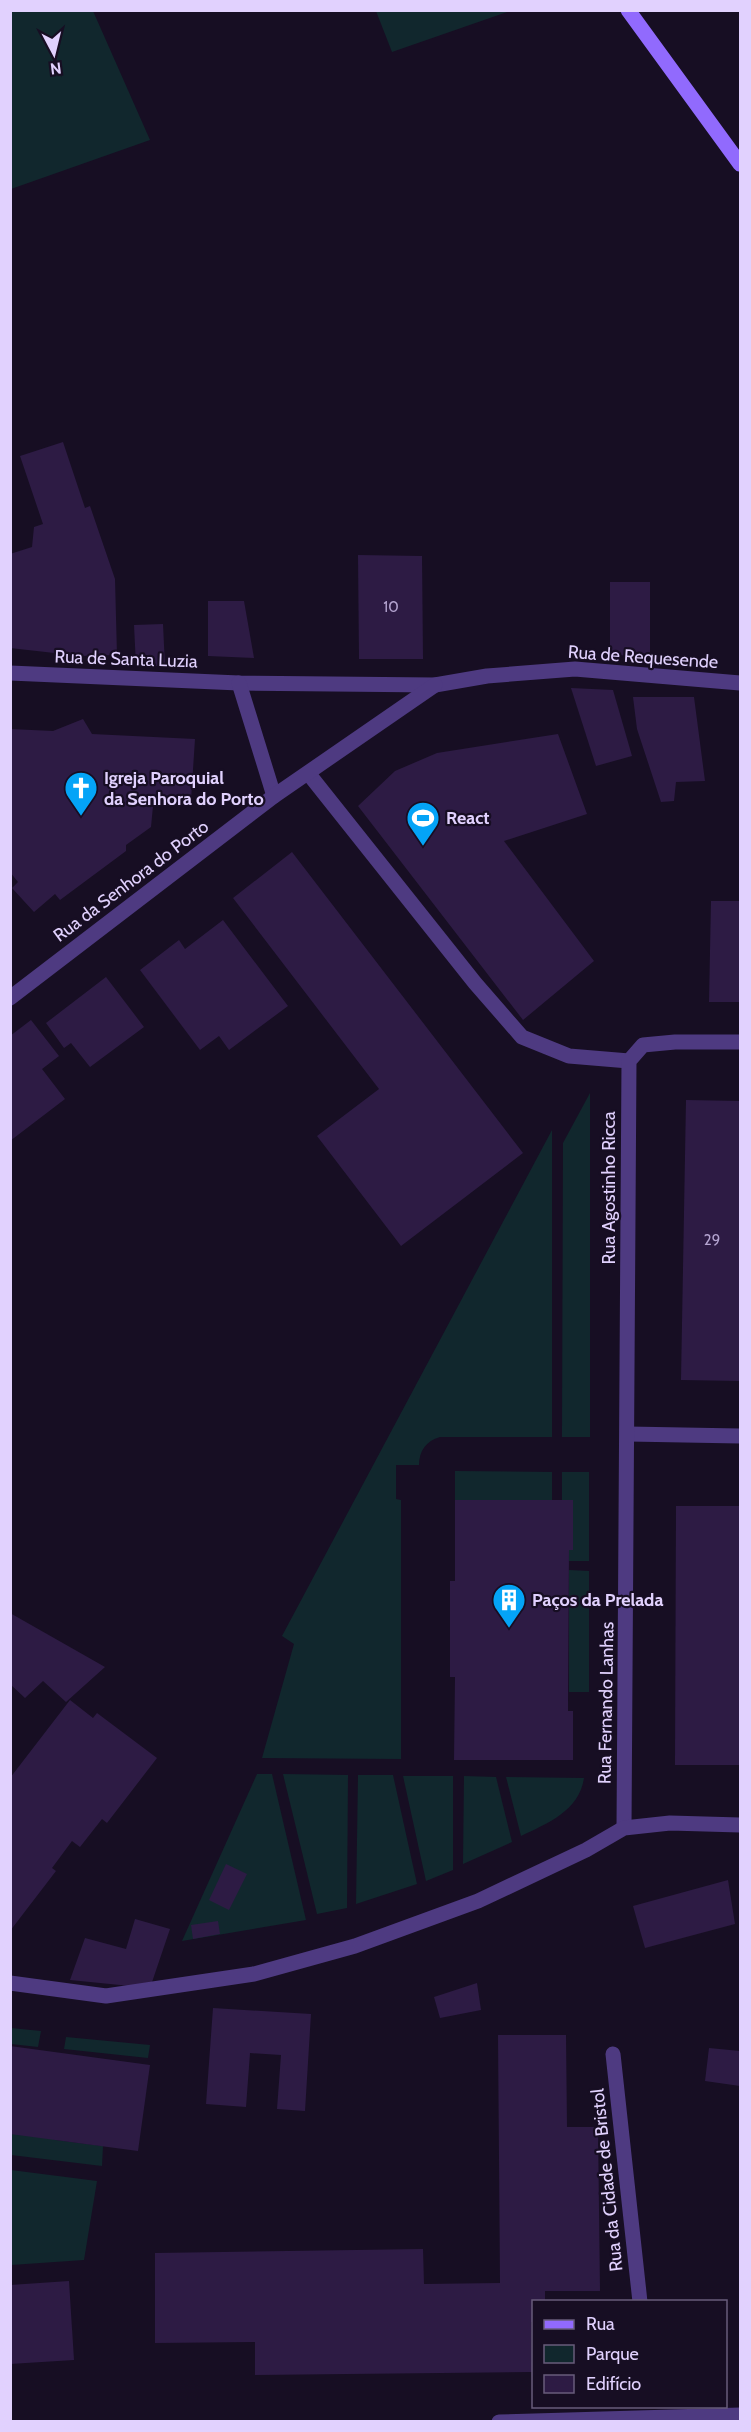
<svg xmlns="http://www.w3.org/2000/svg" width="751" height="2432" font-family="Cabin,sans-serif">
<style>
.green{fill:#11272d}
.building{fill:#2d1b44}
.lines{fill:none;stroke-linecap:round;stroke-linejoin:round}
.street{stroke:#4e3a81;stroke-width:15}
.secondary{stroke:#916afd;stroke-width:15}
.labels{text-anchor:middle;stroke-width:4.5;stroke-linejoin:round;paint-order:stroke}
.number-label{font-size:15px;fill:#b4a4d0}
.street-label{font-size:18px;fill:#e1d1fe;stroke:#170e23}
.poi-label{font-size:18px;font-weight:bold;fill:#e1d1fe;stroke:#170e23;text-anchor:start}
</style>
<rect width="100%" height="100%" fill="#170e23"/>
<!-- green -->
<g class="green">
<polygon points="10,11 93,11 150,140 11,189"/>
<polygon points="376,11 510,11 392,52"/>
<polygon points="590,1093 590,1437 562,1437 563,1143"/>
<path d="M552 1130V1437H440C426 1441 419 1451 419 1465H396V1499L401 1500V1759L262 1758 294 1644 282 1636Z"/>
<polygon points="455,1471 552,1472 552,1500 455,1500"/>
<polygon points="562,1472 589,1472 589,1561 569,1561 569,1550 573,1549 573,1500 562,1500"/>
<polygon points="569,1570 589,1571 589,1692 569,1692"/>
<polygon points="257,1774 272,1774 306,1920 182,1941"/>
<polygon points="283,1774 348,1775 347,1908 317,1914"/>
<polygon points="358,1775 393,1775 417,1884 356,1904"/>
<polygon points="403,1776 453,1776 453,1870 426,1881"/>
<polygon points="464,1776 496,1777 512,1842 463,1864"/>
<path d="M506 1777 584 1778C579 1811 548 1823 521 1836Z"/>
<polygon points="11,2028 41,2031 38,2047 11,2044"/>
<polygon points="66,2037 150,2045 148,2058 64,2049"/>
<polygon points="11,2118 58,2123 56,2140 103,2146 102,2166 11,2155"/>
<polygon points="11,2170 97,2181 84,2260 11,2265"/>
</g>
<!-- building -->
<g class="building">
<polygon points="63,442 85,508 90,506 115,579 117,655 81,656 10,648 10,554 32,547 34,527 43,524 20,456"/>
<polygon points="358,555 422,556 423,659 359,659"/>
<polygon points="610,582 650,582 650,656 610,655"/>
<polygon points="208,601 244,601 254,658 208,656"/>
<polygon points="163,624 165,666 136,666 134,625"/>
<polygon points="571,688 613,690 632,756 596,766"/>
<polygon points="633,697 694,697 705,781 676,782 674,801 661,802 637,729"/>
<polygon points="83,719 92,734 195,739 191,800 156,799 153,806 151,827 126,845 126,851 60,900 55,894 34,912 12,888 18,882 10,872 10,729 53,731"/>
<polygon points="558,734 587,814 504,841 594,961 523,1020 358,806 395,771 437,753"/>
<polygon points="292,852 523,1153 401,1246 317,1136 379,1089 233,898"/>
<polygon points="711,901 740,901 740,1002 709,1002"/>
<polygon points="223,920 288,1006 229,1050 219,1036 200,1050 140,970 179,940 185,949"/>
<polygon points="106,977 144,1027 90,1067 71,1043 64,1048 46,1023"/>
<polygon points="31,1020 59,1056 42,1069 65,1099 10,1141 10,1036"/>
<polygon points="686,1100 740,1101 740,1381 681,1380"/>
<polygon points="455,1500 573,1500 573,1550 569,1550 568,1702 568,1711 573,1711 573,1760 454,1760 455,1677 450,1677 450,1581 455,1581"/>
<polygon points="676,1506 740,1506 740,1765 675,1765"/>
<polygon points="10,1613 105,1667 66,1702 43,1681 25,1698 10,1684"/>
<polygon points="70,1700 93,1718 97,1713 157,1758 107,1823 102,1819 80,1847 72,1841 52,1868 56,1871 10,1931 10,1778"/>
<polygon points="226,1864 247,1874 229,1910 209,1900"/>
<polygon points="728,1880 735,1924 645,1948 633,1906"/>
<polygon points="135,1919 170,1929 150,1988 70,1980 85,1938 126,1949"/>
<polygon points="218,1921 220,1934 193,1939 191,1925"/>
<polygon points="477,1983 481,2010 440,2018 434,1997"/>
<polygon points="213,2008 311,2014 305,2111 277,2109 281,2055 250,2053 246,2107 206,2104"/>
<polygon points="498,2035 566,2035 567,2127 598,2127 600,2291 545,2291 545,2302 534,2302 534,2322 531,2322 532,2372 255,2375 255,2342 155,2343 155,2253 423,2249 424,2284 500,2283"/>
<polygon points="10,2046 150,2065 138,2151 10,2134"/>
<polygon points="709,2048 740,2051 740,2086 705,2081"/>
<polygon points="69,2281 74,2360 10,2364 10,2285"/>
</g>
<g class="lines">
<!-- street -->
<g class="street">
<polyline points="10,673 239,683 435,685 487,676 575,669 740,683"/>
<polyline points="239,683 274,796"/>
<polyline points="308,773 475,983 522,1037 569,1056 629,1061"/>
<polyline points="10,998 274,796 435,685"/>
<polyline points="628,1434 740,1436"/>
<polyline points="624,1828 629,1061 643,1045 675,1042 740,1042"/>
<polyline points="10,1983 106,1996 254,1974 355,1946 478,1901 586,1850 624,1828 670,1823 740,1825"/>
<polyline points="613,2054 640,2302"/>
<polyline points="499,2422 740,2415"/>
</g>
<!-- secondary -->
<polyline class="secondary" points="628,10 740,164"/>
</g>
<!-- icons -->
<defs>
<g id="church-pin" transform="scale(1.725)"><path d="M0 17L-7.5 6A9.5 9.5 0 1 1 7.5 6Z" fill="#04a4f7" stroke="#170e23"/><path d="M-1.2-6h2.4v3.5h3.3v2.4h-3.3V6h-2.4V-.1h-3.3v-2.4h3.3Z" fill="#fff"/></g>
<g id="stadium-pin" transform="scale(1.725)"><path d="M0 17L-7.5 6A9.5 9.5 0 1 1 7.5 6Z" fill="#04a4f7" stroke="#170e23"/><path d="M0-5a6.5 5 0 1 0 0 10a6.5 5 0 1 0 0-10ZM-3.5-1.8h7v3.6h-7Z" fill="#fff"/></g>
<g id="building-pin" transform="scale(1.725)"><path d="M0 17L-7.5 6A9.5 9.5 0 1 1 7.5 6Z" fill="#04a4f7" stroke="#170e23"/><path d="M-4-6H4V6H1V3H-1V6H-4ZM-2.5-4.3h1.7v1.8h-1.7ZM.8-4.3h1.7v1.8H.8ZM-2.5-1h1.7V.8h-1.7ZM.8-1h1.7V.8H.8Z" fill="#fff"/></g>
</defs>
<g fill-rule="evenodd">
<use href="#church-pin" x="81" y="788"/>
<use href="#stadium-pin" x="423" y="818"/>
<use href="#building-pin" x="509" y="1600"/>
</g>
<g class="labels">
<!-- number labels -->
<g class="number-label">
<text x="391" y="612">10</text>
<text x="712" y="1245">29</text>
</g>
<!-- street labels -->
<g class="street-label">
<text transform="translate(643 657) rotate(4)" y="6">Rua de Requesende</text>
<text transform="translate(126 659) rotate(2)" y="6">Rua de Santa Luzia</text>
<text transform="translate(131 881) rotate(-37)" y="6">Rua da Senhora do Porto</text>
<text transform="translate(609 1188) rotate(-90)" y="6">Rua Agostinho Ricca</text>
<text transform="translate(606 1703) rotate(-89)" y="6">Rua Fernando Lanhas</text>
<text transform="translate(607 2180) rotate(-96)" y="6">Rua da Cidade de Bristol</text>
</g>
<!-- poi labels -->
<g class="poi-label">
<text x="104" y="784">Igreja Paroquial<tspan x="104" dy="21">da Senhora do Porto</tspan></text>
<text x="446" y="824">React</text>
<text x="532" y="1606">Paços da Prelada</text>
</g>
</g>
<!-- border -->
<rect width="751" height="2432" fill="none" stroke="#e1d1fe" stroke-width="24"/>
<!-- legend -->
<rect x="532" y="2300" width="195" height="108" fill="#170e23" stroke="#685c7b" stroke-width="1.5"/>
<rect x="544" y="2320" width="30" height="9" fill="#916afd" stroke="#685c7b" stroke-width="1.5"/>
<text x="586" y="2330" font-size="18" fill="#e1d1fe">Rua</text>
<rect x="544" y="2345" width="30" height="18" fill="#11272d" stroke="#685c7b" stroke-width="1.5"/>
<text x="586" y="2360" font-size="18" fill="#e1d1fe">Parque</text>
<rect x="544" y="2375" width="30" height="18" fill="#2d1b44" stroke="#685c7b" stroke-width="1.5"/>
<text x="586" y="2390" font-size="18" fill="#e1d1fe">Edifício</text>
<!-- north arrow -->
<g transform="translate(54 54) rotate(173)" stroke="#170e23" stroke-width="4.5" paint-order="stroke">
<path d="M0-4.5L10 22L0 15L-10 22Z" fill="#e1d1fe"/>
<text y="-9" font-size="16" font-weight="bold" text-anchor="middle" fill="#e1d1fe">N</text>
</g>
</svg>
